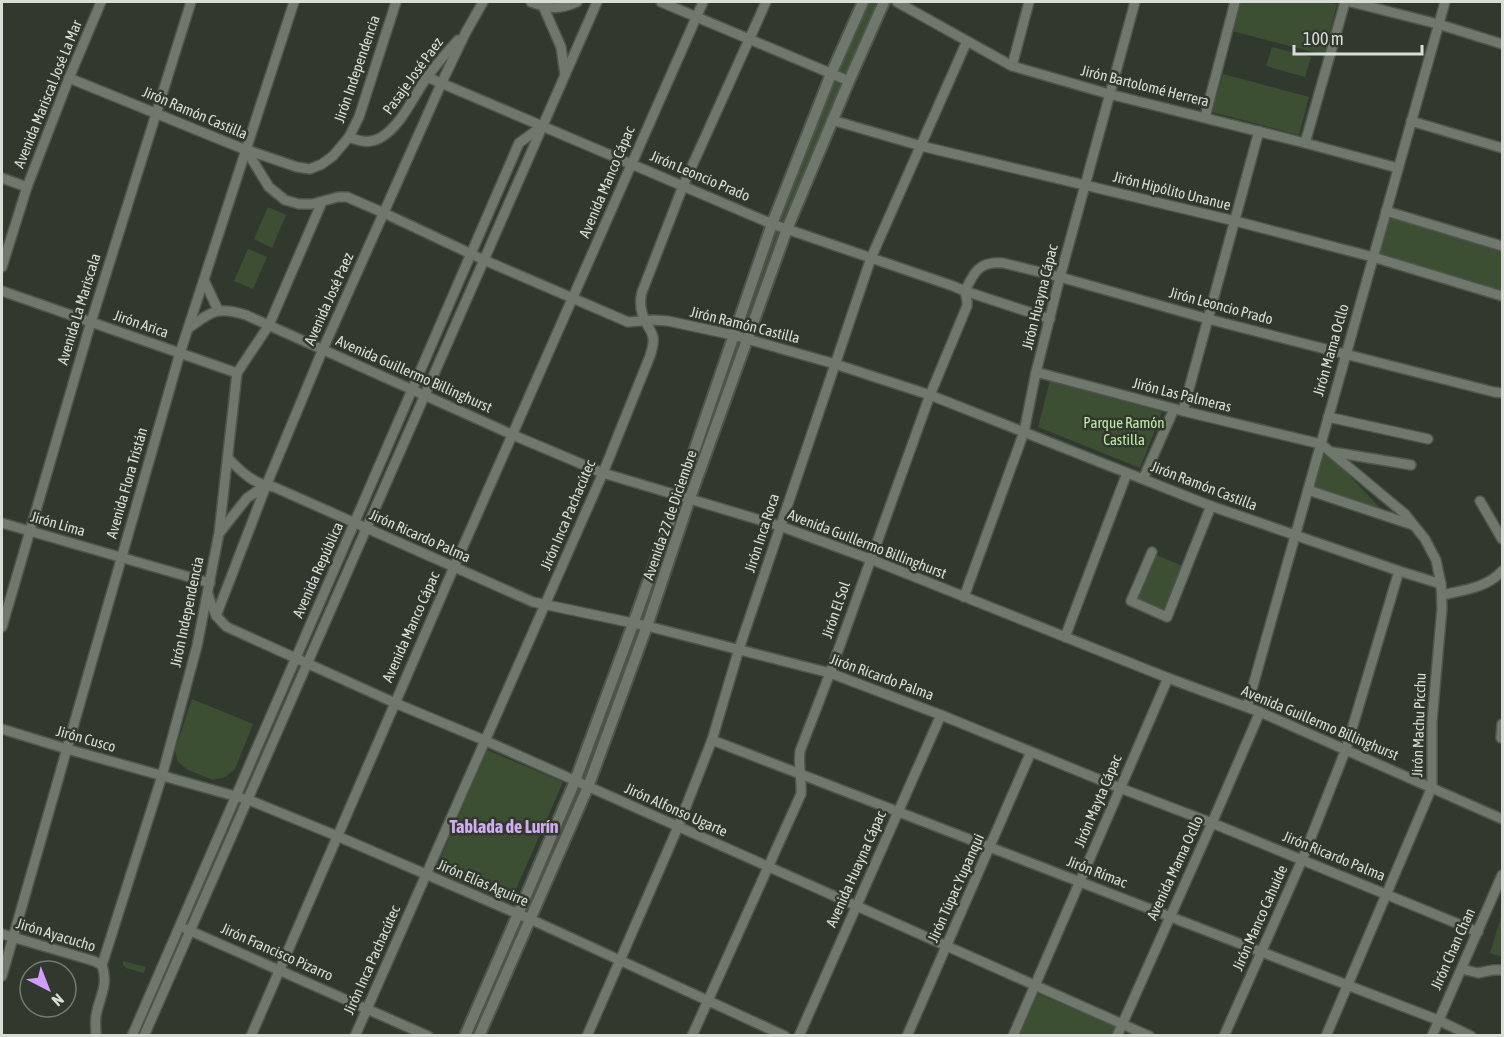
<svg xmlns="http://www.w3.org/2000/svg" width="1504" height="1037" font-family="'Asap Condensed',sans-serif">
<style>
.green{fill:#3d4f32}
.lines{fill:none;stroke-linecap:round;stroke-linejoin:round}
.minor-casing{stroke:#4f544c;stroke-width:12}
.tertiary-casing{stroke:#4f544c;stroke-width:14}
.minor{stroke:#70786d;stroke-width:9}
.tertiary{stroke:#70786d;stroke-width:10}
.labels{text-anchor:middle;stroke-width:5;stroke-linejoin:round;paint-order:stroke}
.street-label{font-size:15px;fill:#d9ddd7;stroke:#31382e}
.park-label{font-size:15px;fill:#bdeba4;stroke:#31382e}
.quarter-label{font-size:18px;font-weight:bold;fill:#d1adf0;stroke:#31382e}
</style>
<rect width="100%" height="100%" fill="#31382e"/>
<!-- green -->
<g class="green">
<polygon points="866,2 880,2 785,226 775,222"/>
<polygon points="1240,2 1327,2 1337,4 1324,55 1232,31"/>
<polygon points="1272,47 1311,57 1305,77 1266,66"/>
<polygon points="1223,74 1309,97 1299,135 1212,112"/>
<polygon points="268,207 286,215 272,248 254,239"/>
<polygon points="1390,217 1502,251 1502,291 1379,256"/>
<polygon points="773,227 783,233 746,336 736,333"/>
<polygon points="248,249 267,257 253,289 234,281"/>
<polygon points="735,338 743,342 689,495 682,492"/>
<polygon points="1050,381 1162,412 1140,468 1038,427"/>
<polygon points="1322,455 1326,455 1331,456 1381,509 1314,488"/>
<polygon points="681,498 687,501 646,623 637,621"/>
<polygon points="1154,554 1185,567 1165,613 1134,600"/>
<polygon points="636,627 643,629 586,782 579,779"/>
<polygon points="192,699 253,724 235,769 225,777 213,780 188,770 178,762 175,750"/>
<polygon points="487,750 563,782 510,903 435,871"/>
<polygon points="577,784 583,788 529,915 523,912"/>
<polygon points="1502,914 1502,957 1490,953"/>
<polygon points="520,918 526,921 476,1035 468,1036"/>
<polygon points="123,961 146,967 144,973 126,968 123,965"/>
<polygon points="1038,994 1116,1027 1112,1035 1019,1036"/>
</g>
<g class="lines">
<!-- minor casing -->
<g class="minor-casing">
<g id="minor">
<path d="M531 2C550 9 558 10 577 2"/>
<polyline points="661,2 849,81"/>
<polyline points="897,2 1012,66 1109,94 1305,143 1398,168"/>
<polyline points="1351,2 1438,24 1502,44"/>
<polyline points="543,6 561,47 565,75"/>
<polyline points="1012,66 1029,2"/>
<polyline points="427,77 772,224 953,286 965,291 1050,319"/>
<polyline points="69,78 246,150 269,187 285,200 299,204 312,204 338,197 347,197 384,213 484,260 628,322 654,320 668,321 733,335 835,364 930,395 1211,506 1399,571 1441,584"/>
<polyline points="1205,117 1235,2"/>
<polyline points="832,120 921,146 1235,221 1373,257 1502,296"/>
<polyline points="1411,121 1502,148"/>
<path d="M349 137C359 141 369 144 380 138 401 126 412 99 425 80 435 66 446 53 458 40"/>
<polyline points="1305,143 1345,2"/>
<polyline points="247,150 297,167 310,169 322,164 333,156 349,137 359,117 396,2"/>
<polyline points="2,178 27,187"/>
<polyline points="1386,211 1502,246"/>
<polyline points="2,267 27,187 69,78 101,2"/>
<polyline points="204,280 218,310"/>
<polyline points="2,291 237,373"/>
<path d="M965 291C974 272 979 261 1003 263L1060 277 1208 319 1494 392 1502 393"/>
<path d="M189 328C212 311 217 306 246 315L513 435 603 473 780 526 870 559 1168 678 1260 712 1502 819"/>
<polyline points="1036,372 1183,411 1321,444 1405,514 1425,539 1436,560 1441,584 1442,608 1432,721 1432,787 1326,1036"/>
<polyline points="1183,411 1259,131"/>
<polyline points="1328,417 1428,439"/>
<polyline points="1333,452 1411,465"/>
<path d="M228 458C241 472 255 485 274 487L533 602 647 626 830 673 941 715 1120 788 1212 823 1478 932"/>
<polyline points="1143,479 1174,409"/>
<polyline points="1308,490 1413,525"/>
<polyline points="1480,501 1502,539"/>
<polyline points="2,523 210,583"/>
<polyline points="221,531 247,498 265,486"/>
<polyline points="1152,552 1131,601 1167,617 1211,506"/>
<path d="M208 594C212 608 216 618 227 627L395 703 486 741 1149 1036"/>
<path d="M1442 595C1463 590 1487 588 1502 571"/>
<polyline points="964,597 1024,432 1036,372 1060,277 1135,2"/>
<polyline points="216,616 266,486 323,349 442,82 466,32 483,2"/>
<polyline points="2,627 91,322 191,2"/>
<polyline points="1065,637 1127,473"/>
<polyline points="1247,707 1445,2"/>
<polyline points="2,729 67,749 249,800 337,836 530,919 785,1036"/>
<polyline points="1501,738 1502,724"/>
<polyline points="712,740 1438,1020 1471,1036"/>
<polyline points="186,929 428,1036"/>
<polyline points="2,934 94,961 102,965"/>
<polyline points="1462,969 1478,973 1493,970 1502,970"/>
<polyline points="2,976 180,353 294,2"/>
<path d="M96 1036C96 1029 95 1022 96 1016 99 997 109 986 102 965L162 776 197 646 219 533 237 373 269 325 322 202"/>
<polyline points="132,1036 519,143 541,127"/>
<path d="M144 1036C296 691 446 346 597 2"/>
<polyline points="251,1036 454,567 703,2"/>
<path d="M355 1036 603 473 650 356C652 350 654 344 653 337 652 332 649 329 647 324 641 314 639 303 642 292L683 186 766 2"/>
<polyline points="587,1036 678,827 712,740 739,649 871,258 967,41"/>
<path d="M692 1036 801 794C802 780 798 765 800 751L830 673 930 395 967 306V301L965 291"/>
<polyline points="799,1036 941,715"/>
<polyline points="907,1036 1031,752"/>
<polyline points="1013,1036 1168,678"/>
<polyline points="1117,1036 1212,823 1260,712"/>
<polyline points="1224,1036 1302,860 1346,749 1399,571"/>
<polyline points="1432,1036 1502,875"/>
</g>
</g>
<!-- tertiary casing -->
<g class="tertiary-casing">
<g id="tertiary">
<polyline points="465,1036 518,914 575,781 633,624 679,495 772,224 831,74 863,2"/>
<polyline points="479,1036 588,787 647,626 690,498 787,229 849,81 884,2"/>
</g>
</g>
<!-- minor -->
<use href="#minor" class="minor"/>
<!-- tertiary -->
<use href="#tertiary" class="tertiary"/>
</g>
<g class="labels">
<!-- street labels -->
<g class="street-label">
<text transform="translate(357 69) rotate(-71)" y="5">Jirón Independencia</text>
<text transform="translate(413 76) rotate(-54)" y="5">Pasaje José Paez</text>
<text transform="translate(1145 86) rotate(14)" y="5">Jirón Bartolomé Herrera</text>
<text transform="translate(48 94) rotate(-68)" y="5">Avenida Mariscal José La Mar</text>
<text transform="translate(195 113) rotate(23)" y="5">Jirón Ramón Castilla</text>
<text transform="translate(700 176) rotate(23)" y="5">Jirón Leoncio Prado</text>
<text transform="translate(607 182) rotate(-67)" y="5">Avenida Manco Cápac</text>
<text transform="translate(1172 191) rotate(14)" y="5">Jirón Hipólito Unanue</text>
<text transform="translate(1040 297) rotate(-76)" y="5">Jirón Huayna Cápac</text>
<text transform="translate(329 299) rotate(-66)" y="5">Avenida José Paez</text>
<text transform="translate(1221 306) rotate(15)" y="5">Jirón Leoncio Prado</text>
<text transform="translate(79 309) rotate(-73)" y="5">Avenida La Mariscala</text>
<text transform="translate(141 324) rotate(19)" y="5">Jirón Arica</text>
<text transform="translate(745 325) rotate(14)" y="5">Jirón Ramón Castilla</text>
<text transform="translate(1331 350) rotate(-74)" y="5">Jirón Mama Ocllo</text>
<text transform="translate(414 374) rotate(24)" y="5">Avenida Guillermo Billinghurst</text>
<text transform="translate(1182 395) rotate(14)" y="5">Jirón Las Palmeras</text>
<text transform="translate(127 483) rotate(-74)" y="5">Avenida Flora Tristán</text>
<text transform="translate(1204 486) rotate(21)" y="5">Jirón Ramón Castilla</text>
<text transform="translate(568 515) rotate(-67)" y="5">Jirón Inca Pachacútec</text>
<text transform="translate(670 515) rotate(-71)" y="5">Avenida 27 de Diciembre</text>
<text transform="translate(58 524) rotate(16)" y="5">Jirón Lima</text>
<text transform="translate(762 533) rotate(-72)" y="5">Jirón Inca Roca</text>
<text transform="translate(420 536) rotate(24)" y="5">Jirón Ricardo Palma</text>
<text transform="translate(867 544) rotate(21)" y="5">Avenida Guillermo Billinghurst</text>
<text transform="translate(318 570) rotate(-66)" y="5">Avenida República</text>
<text transform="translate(836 610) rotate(-71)" y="5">Jirón El Sol</text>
<text transform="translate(187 612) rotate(-78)" y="5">Jirón Independencia</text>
<text transform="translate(411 627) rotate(-66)" y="5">Avenida Manco Cápac</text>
<text transform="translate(882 677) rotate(20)" y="5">Jirón Ricardo Palma</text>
<text transform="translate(1320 723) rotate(23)" y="5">Avenida Guillermo Billinghurst</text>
<text transform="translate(1419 725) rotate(-88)" y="5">Jirón Machu Picchu</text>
<text transform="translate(86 739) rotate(16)" y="5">Jirón Cusco</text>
<text transform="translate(1098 801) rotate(-67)" y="5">Jirón Mayta Cápac</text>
<text transform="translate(676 810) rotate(24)" y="5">Jirón Alfonso Ugarte</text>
<text transform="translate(1334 856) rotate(22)" y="5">Jirón Ricardo Palma</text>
<text transform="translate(1175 868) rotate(-65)" y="5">Avenida Mama Ocllo</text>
<text transform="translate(856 869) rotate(-66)" y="5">Avenida Huayna Cápac</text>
<text transform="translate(1097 872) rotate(21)" y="5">Jirón Rímac</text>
<text transform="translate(483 883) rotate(23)" y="5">Jirón Elías Aguirre</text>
<text transform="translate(956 888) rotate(-66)" y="5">Jirón Túpac Yupanqui</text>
<text transform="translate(1260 918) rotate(-66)" y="5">Jirón Manco Cahuide</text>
<text transform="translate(56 935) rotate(17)" y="5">Jirón Ayacucho</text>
<text transform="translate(1453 949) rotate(-66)" y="5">Jirón Chan Chan</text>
<text transform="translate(277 952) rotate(24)" y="5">Jirón Francisco Pizarro</text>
<text transform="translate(372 960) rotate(-66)" y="5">Jirón Inca Pachacútec</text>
</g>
<!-- park labels -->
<g class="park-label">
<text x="1124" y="428">Parque Ramón<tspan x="1124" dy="17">Castilla</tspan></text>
</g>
<!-- quarter labels -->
<g class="quarter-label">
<text x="504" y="833">Tablada de Lurín</text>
</g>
</g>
<!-- border -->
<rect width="1504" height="1037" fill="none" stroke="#d9ddd7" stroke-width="6"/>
<!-- north arrow -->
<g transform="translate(48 989) rotate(138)"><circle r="28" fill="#31382e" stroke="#747a72" stroke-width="1.5"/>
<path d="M0-4.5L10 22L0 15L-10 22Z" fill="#d29dfd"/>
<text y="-9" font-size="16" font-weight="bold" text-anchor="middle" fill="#d9ddd7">N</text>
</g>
<!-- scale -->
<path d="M1294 45v9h128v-9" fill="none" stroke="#d9ddd7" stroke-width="3"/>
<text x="1303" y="45" font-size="18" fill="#d9ddd7" stroke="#31382e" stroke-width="4.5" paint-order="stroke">100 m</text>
</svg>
